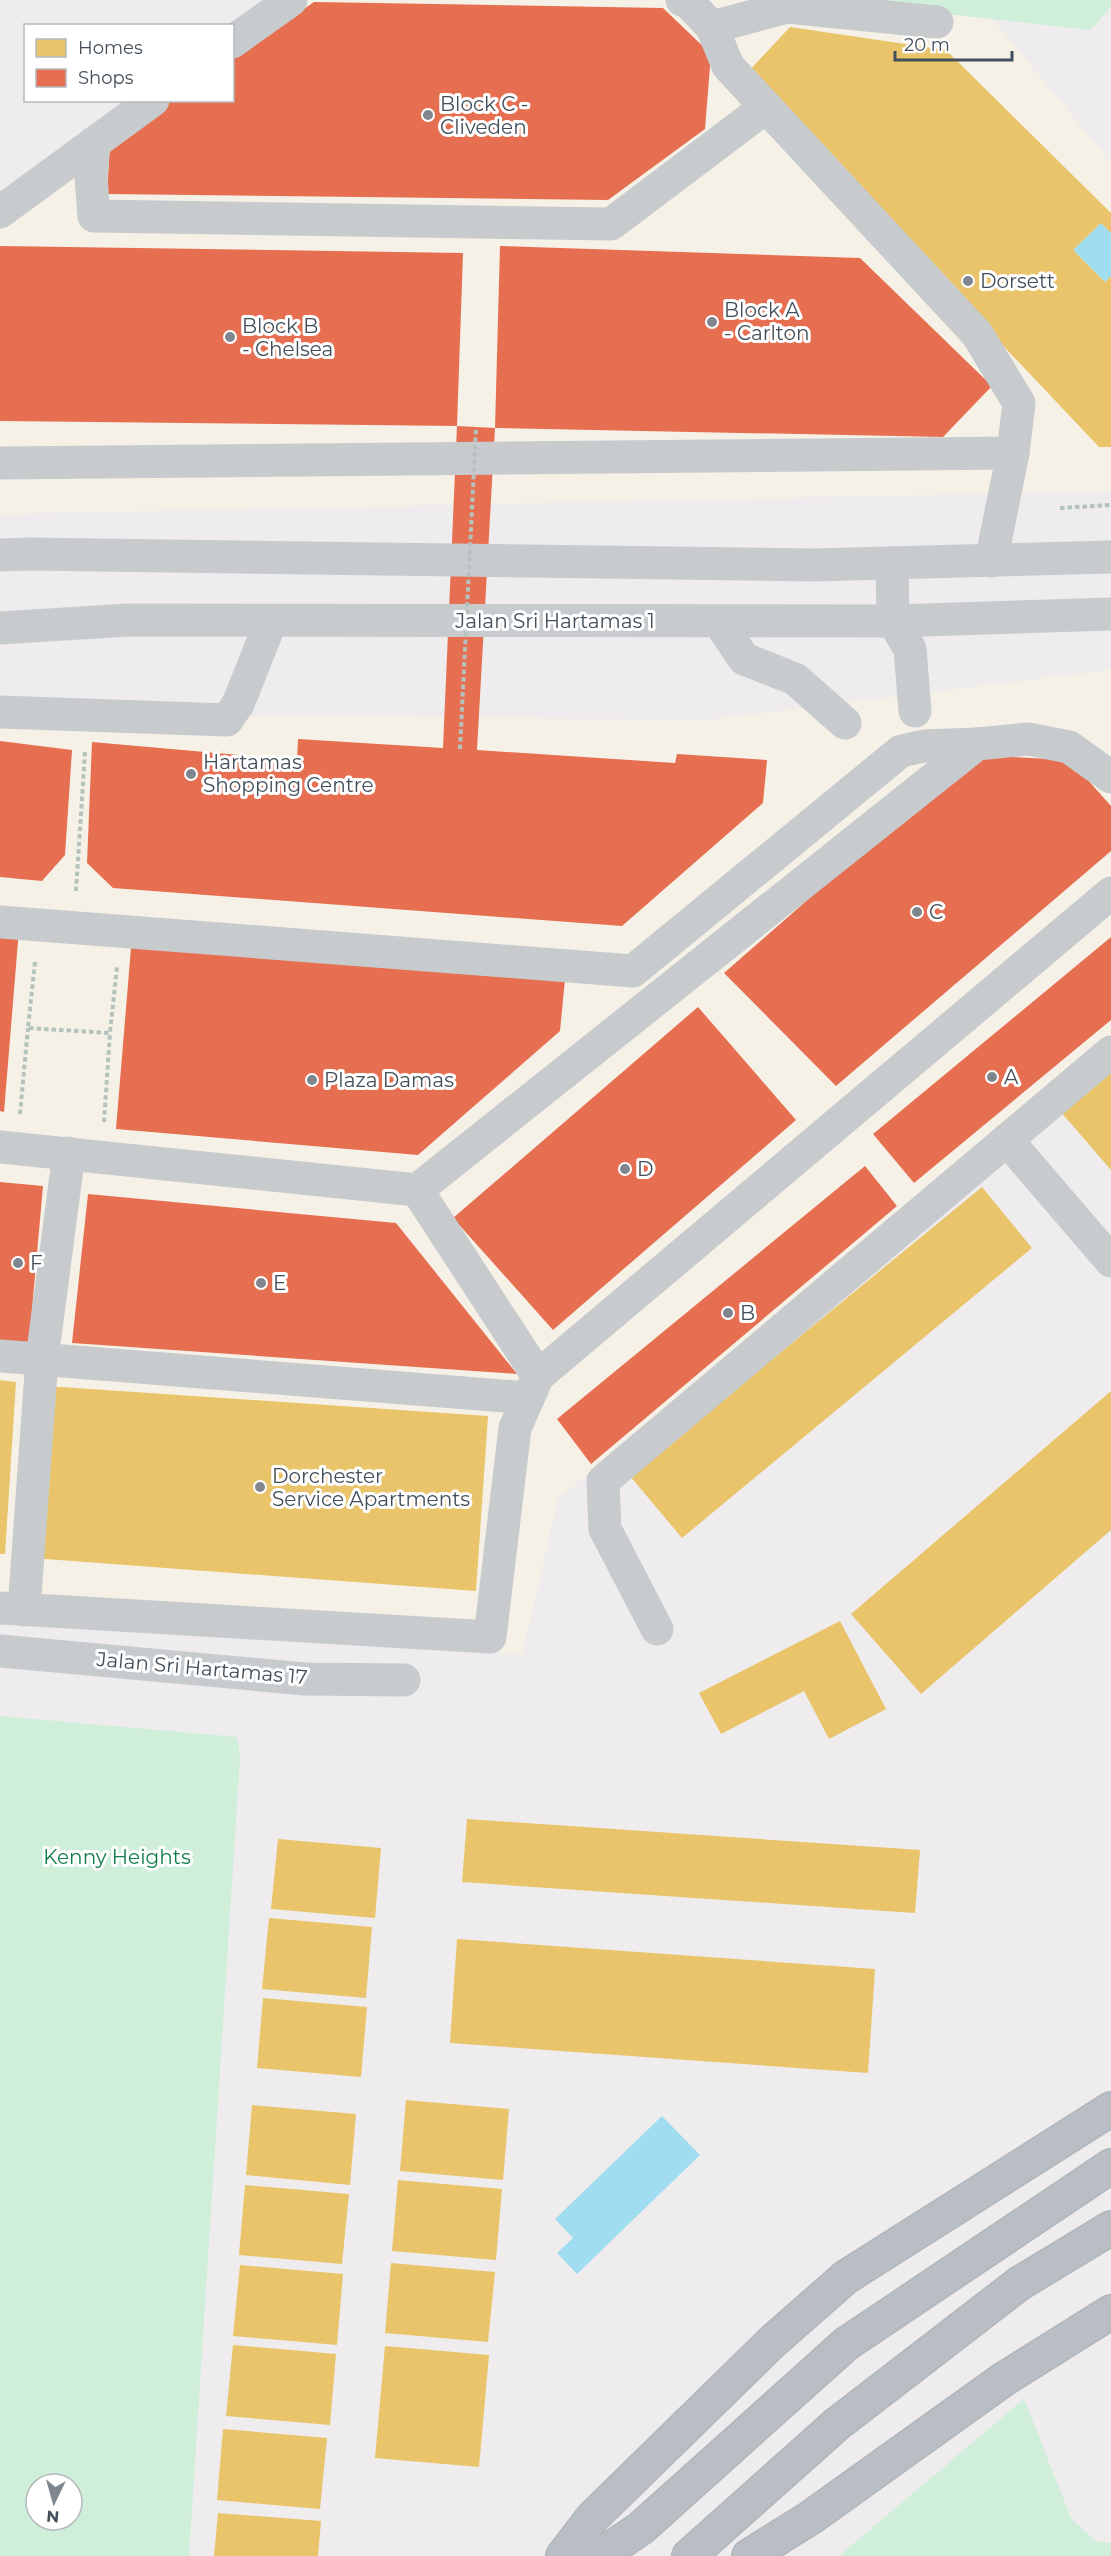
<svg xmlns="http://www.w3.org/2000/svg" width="1111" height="2556" font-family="Montserrat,sans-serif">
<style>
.commercial{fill:#f6f1e6}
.green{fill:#cfefdb;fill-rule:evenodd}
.water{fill:#a0ddf0}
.homes{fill:#e9c46a}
.shops{fill:#e76f51}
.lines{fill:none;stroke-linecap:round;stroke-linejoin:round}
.highway-casing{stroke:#b1b6bc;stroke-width:36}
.path{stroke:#b4c2be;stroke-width:4;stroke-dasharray:4.5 3;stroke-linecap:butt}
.minor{stroke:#c8cbcd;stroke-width:33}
.highway{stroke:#b8bec3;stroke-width:33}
.path-bridge{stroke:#b4c2be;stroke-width:4;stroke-dasharray:4.5 3;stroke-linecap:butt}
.poi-dot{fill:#7f868d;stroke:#fff;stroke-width:2}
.labels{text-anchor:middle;stroke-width:6;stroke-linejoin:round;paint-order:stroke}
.poi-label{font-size:20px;fill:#434f5a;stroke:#fff;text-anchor:start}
.street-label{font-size:20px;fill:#434f5a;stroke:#fff}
.park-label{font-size:20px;fill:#117e49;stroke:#fff}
</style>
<rect width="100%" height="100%" fill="#eeecec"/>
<!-- commercial -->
<g class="commercial">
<polygon points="297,0 977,0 1111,163 1111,491 0,514 0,229 166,101 232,100"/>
<polygon points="1111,670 1111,1036 558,1499 522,1654 0,1614 0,714 708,720"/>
</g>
<!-- green -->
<g class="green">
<polygon points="822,0 1111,0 1111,7 1090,30"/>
<path d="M0 1716 237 1737 240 1758 189 2556H0ZM36 2484H72V2520H36Z"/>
<polygon points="1024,2399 1071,2518 1095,2541 1111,2543 1111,2556 839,2556"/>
</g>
<!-- water -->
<g class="water">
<polygon points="1101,223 1111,233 1111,276 1105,282 1073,250"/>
<polygon points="662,2116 700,2155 577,2274 557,2253 573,2238 555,2219"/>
</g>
<!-- homes -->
<g class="homes">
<polygon points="790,27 946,50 1111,213 1111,233 1101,223 1073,250 1105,282 1111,276 1111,447 1099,447 746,74"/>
<polygon points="1111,1067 1111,1170 1060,1111"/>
<polygon points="982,1187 1032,1248 682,1538 630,1476"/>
<polygon points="0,1380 16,1382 5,1554 0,1554"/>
<polygon points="46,1386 488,1416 476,1591 32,1558"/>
<polygon points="1111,1391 1111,1530 921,1694 851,1614"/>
<polygon points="840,1621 886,1709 829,1739 804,1691 721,1734 699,1693"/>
<polygon points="467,1819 920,1850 915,1913 462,1882"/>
<polygon points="278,1839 381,1848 375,1918 271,1909"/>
<polygon points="269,1918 372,1927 366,1998 262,1989"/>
<polygon points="457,1939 875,1969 868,2073 450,2043"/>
<polygon points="263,1998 367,2007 361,2077 257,2068"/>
<polygon points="406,2100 509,2109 503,2180 400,2171"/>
<polygon points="252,2105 356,2114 350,2185 246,2175"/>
<polygon points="398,2180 502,2189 496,2260 392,2251"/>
<polygon points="245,2185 349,2194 342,2264 239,2255"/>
<polygon points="391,2263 495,2272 488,2342 385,2333"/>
<polygon points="240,2265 343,2274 337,2345 233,2336"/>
<polygon points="233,2345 336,2354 330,2425 226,2416"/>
<polygon points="385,2346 489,2355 479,2467 375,2458"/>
<polygon points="223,2429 327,2438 320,2509 217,2500"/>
<polygon points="218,2513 321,2521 318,2556 214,2556"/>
</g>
<!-- shops -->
<g class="shops">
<polygon points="314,2 663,8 711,54 705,129 608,200 107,194 110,143 171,100 232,100 232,58"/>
<polygon points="0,246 463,253 457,426 0,421"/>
<polygon points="500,246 860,258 992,386 943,437 495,428"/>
<polygon points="457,426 495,428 477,750 675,763 677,754 767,760 763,803 622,926 113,888 87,863 92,742 297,760 298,739 443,748"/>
<polygon points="0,741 72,750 65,855 42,881 0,877"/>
<polygon points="973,755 1070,760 1111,806 1111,851 836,1086 724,973"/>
<polygon points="0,928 19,929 4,1112 0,1111"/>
<polygon points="132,936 566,969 560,1031 418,1155 116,1129"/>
<polygon points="1111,937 1111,1020 914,1183 873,1134"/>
<polygon points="698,1007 796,1120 553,1330 453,1218"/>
<polygon points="865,1166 897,1206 591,1464 557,1419"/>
<polygon points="0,1182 43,1186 29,1343 0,1341"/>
<polygon points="88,1194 396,1223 517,1374 72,1343"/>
</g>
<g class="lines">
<!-- highway casing -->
<g class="highway-casing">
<g id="highway">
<polyline points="563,2556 593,2517 772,2342 846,2277 1111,2109"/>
<polyline points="600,2556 641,2528 846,2344 1111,2166"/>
<polyline points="689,2556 837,2424 1020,2283 1111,2228"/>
<polyline points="749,2556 810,2518 1004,2379 1111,2312"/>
</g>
</g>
<!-- path -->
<g class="path">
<polyline points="1060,508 1111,505"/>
<polyline points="76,891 85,752"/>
<polyline points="35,962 28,1028 110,1033 117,967"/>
<polyline points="20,1114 28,1028"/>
<polyline points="104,1122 110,1033"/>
</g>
<!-- minor -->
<g class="minor">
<polyline points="682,0 687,1 712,27 728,66 977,334 1019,403 1013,453 991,561"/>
<polyline points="712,27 787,7 937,22"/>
<polyline points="232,42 291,0"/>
<polyline points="94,143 91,177 94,216 611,224 766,107"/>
<polyline points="0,212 153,100"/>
<polyline points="0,463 1013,453"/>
<polyline points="0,555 29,554 814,565 1111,557"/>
<polyline points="892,563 893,621 910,649 915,711"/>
<polyline points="719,622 744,659 795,679 845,723"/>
<polyline points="0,628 128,620 893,621 1111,614"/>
<polyline points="0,712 227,720 238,704 271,621"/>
<polyline points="0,922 633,971 901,751 924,746 977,744"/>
<polyline points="1007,1140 1111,1261"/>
<polyline points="0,1147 417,1190 977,744 1028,739 1069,747 1111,777"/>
<polyline points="417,1190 538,1376"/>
<polyline points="0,1356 528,1398"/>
<polyline points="0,1608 490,1637 515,1428 538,1376 1111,893"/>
<polyline points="24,1610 42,1359 69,1153"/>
<polyline points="657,1629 605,1529 603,1481 1111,1052"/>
<polyline points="0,1651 305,1679 404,1680"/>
</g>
<!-- highway -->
<use href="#highway" class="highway"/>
<!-- path-bridge -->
<polyline class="path-bridge" points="460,749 476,428"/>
</g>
<!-- markers -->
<g class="poi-dot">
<circle cx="428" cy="115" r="6"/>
<circle cx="968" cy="281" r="6"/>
<circle cx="712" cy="322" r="6"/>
<circle cx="230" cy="337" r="6"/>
<circle cx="191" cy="774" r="6"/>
<circle cx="917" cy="912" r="6"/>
<circle cx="992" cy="1077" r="6"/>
<circle cx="312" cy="1080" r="6"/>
<circle cx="625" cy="1169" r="6"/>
<circle cx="18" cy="1263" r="6"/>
<circle cx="261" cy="1283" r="6"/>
<circle cx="728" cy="1313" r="6"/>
<circle cx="260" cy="1487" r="6"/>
</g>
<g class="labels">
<!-- poi labels -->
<g class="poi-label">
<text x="440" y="111">Block C -<tspan x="440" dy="23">Cliveden</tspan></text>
<text x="980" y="288">Dorsett</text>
<text x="724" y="317">Block A<tspan x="724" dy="23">- Carlton</tspan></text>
<text x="242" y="333">Block B<tspan x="242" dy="23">- Chelsea</tspan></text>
<text x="203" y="769">Hartamas<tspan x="203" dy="23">Shopping Centre</tspan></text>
<text x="929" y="919">C</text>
<text x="1004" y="1084">A</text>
<text x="324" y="1087">Plaza Damas</text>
<text x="637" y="1176">D</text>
<text x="30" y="1270">F</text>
<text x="273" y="1290">E</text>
<text x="740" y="1320">B</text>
<text x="272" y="1483">Dorchester<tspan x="272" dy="23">Service Apartments</tspan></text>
</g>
<!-- street labels -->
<g class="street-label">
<text x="555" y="628">Jalan Sri Hartamas 1</text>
<text transform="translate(202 1668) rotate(5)" y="7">Jalan Sri Hartamas 17</text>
</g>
<!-- park labels -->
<g class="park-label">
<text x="117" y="1864">Kenny Heights</text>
</g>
</g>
<!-- legend -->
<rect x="24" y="24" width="210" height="78" fill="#ffffff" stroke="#b4b9bd" stroke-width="1.5"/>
<rect x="36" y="39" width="30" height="18" fill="#e9c46a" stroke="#b4b9bd" stroke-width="1.5"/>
<text x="78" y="54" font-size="18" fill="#434f5a">Homes</text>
<rect x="36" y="69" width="30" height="18" fill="#e76f51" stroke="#b4b9bd" stroke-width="1.5"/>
<text x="78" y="84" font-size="18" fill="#434f5a">Shops</text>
<!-- north arrow -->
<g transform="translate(54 2502) rotate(185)"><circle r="28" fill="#ffffff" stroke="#b4b9bd" stroke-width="1.5"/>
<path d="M0-4.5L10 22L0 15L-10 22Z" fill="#7f868d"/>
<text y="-9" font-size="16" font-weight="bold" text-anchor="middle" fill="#434f5a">N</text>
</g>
<!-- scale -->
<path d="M895 51v9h117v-9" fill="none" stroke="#434f5a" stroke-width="3"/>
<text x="904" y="51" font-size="18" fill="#434f5a" stroke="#ffffff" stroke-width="4.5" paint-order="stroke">20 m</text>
</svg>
